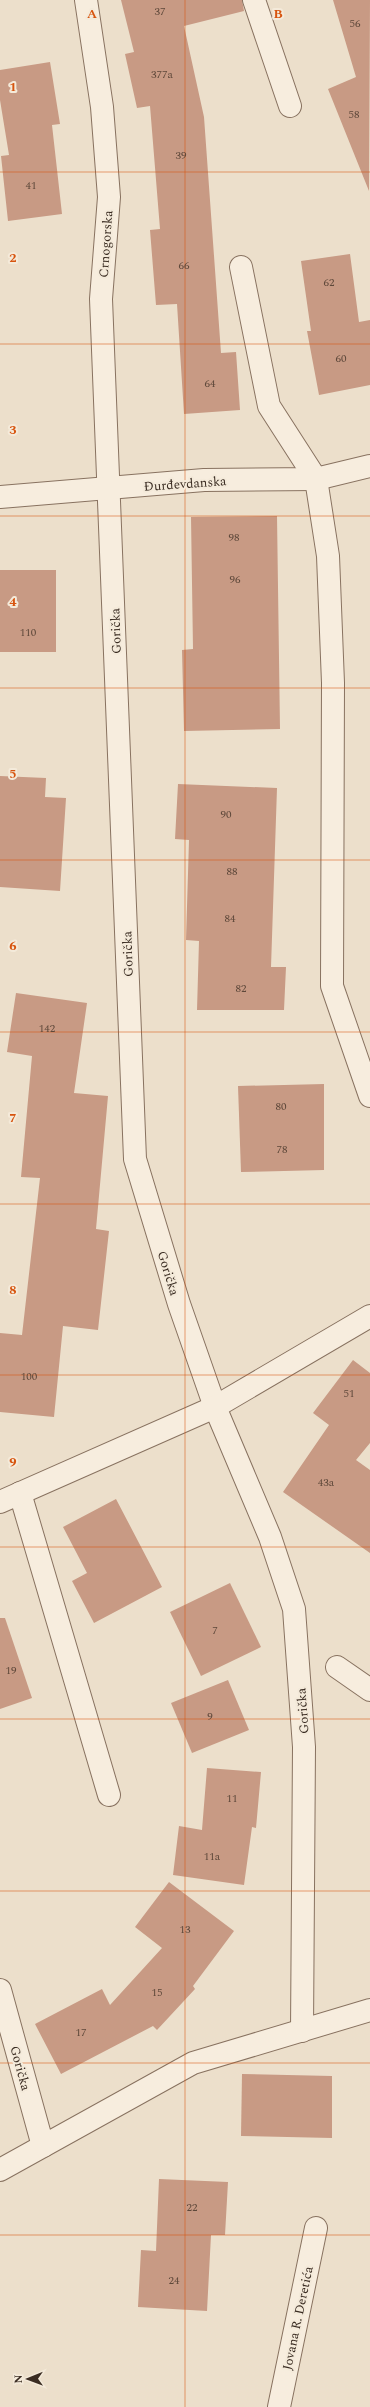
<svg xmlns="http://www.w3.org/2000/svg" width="370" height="2407" font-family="Spectral,serif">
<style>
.building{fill:#c89a84}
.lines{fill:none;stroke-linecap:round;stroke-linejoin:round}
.street-casing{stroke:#887260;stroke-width:24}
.street{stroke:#f7edde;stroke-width:22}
.grid{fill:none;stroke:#d7540e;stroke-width:1;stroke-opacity:0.55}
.labels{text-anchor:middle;stroke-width:4;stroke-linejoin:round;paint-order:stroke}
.number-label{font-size:11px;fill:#5e483a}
.street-label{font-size:13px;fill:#3a2c22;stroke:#f4eada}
.grid-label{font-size:13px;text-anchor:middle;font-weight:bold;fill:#d7540e;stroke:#f4eada;stroke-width:4;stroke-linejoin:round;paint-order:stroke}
</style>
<rect width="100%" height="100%" fill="#ecdfcb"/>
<!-- building -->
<g class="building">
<polygon points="121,0 242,0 244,11 184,26 204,117 221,353 236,352 240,410 184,414 177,304 156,305 150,230 160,229 150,106 137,108 125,54 134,52"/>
<polygon points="333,0 370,0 369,191 328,89 356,77"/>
<polygon points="50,62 60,124 52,125 62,214 8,221 1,156 9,155 0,100 0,70"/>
<polygon points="350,254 359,322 370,320 370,385 319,395 307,331 311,331 301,261"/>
<polygon points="277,516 280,729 184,731 182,650 193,649 191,517"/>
<rect x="0" y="570" width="56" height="82"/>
<polygon points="0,776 46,778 45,797 66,798 60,891 0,887"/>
<polygon points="178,784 277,788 271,967 286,967 284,1010 197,1010 199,941 186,940 189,840 175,839"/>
<polygon points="16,993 87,1003 74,1093 108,1096 96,1229 109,1231 98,1330 63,1326 54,1417 0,1412 0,1333 22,1335 40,1178 21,1177 32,1056 7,1052"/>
<polygon points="324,1084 324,1170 241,1172 238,1086"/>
<polygon points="353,1360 370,1373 370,1443 356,1460 370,1470 370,1553 283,1492 329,1425 313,1413"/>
<polygon points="116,1499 162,1587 94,1623 72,1581 87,1573 63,1527"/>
<polygon points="230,1583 261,1647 201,1676 170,1612"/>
<polygon points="0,1618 5,1618 32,1698 0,1709"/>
<polygon points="228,1680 249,1730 192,1753 171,1703"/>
<polygon points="207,1768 261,1772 256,1828 252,1827 244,1885 173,1875 179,1826 202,1830"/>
<polygon points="169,1882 234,1931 193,1986 195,1989 157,2030 153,2026 61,2074 35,2024 102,1989 110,2005 162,1948 135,1927"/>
<polygon points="242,2074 332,2076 332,2138 241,2136"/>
<polygon points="159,2179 228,2182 225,2235 211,2235 207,2311 138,2307 141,2250 156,2251"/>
</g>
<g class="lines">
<!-- street casing -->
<g class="street-casing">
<g id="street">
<polyline points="86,0 102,107 109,197 101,299 135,1159 179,1304 215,1407 270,1537 294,1609 304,1747 302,2031"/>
<polyline points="254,0 290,106"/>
<polyline points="241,267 269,406 316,479 328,556 333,683 332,986 370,1096"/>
<polyline points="0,497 204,480 316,479 370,466"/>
<polyline points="20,1493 109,1795"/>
<polyline points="0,1502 215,1407 370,1316"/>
<polyline points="337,1667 370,1690"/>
<polyline points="0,1990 43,2146"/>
<polyline points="0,2170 193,2063 370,2010"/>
<polyline points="279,2407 316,2228"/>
</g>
</g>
<!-- street -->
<use href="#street" class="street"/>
</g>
<!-- grid -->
<path class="grid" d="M185 0V2407M0 172H370M0 344H370M0 516H370M0 688H370M0 860H370M0 1032H370M0 1204H370M0 1375H370M0 1547H370M0 1719H370M0 1891H370M0 2063H370M0 2235H370"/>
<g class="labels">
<!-- number labels -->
<g class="number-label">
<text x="160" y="15">37</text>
<text x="355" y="27">56</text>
<text x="162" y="78">377a</text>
<text x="354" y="118">58</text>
<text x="181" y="159">39</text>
<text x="31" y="189">41</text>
<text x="184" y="269">66</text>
<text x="329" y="286">62</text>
<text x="341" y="362">60</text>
<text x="210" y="387">64</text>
<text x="234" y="541">98</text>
<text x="235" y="583">96</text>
<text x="28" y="636">110</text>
<text x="226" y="818">90</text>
<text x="232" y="875">88</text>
<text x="230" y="922">84</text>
<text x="241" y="992">82</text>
<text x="47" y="1032">142</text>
<text x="281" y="1110">80</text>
<text x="282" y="1153">78</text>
<text x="29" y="1380">100</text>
<text x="349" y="1397">51</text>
<text x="326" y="1486">43a</text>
<text x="215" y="1634">7</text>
<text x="11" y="1674">19</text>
<text x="210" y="1720">9</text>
<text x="232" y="1802">11</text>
<text x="212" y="1860">11a</text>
<text x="185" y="1933">13</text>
<text x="157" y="1996">15</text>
<text x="81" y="2036">17</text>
<text x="192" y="2211">22</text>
<text x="174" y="2284">24</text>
</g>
<!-- street labels -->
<g class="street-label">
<text transform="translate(105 244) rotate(-86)" y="5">Crnogorska</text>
<text transform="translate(185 483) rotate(-4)" y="5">Đurđevdanska</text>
<text transform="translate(115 631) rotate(-92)" y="5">Gorička</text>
<text transform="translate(127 954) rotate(-92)" y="5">Gorička</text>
<text transform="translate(169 1273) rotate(73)" y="5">Gorička</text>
<text transform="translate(302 1711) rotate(-94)" y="5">Gorička</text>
<text transform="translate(21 2068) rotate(75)" y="5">Gorička</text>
<text transform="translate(297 2318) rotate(-78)" y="5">Jovana R. Deretića</text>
</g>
</g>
<g class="grid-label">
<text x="92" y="18">A</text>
<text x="278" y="18">B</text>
<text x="13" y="91">1</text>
<text x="13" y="262">2</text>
<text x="13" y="434">3</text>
<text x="13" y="606">4</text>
<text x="13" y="778">5</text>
<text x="13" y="950">6</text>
<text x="13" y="1122">7</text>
<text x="13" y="1294">8</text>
<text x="13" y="1466">9</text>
</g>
<!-- north arrow -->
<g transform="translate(28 2379) rotate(269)" stroke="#f4eada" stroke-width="3" paint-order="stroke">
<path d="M0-3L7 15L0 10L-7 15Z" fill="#3a2c22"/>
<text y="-6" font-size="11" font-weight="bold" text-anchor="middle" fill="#3a2c22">N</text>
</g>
</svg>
